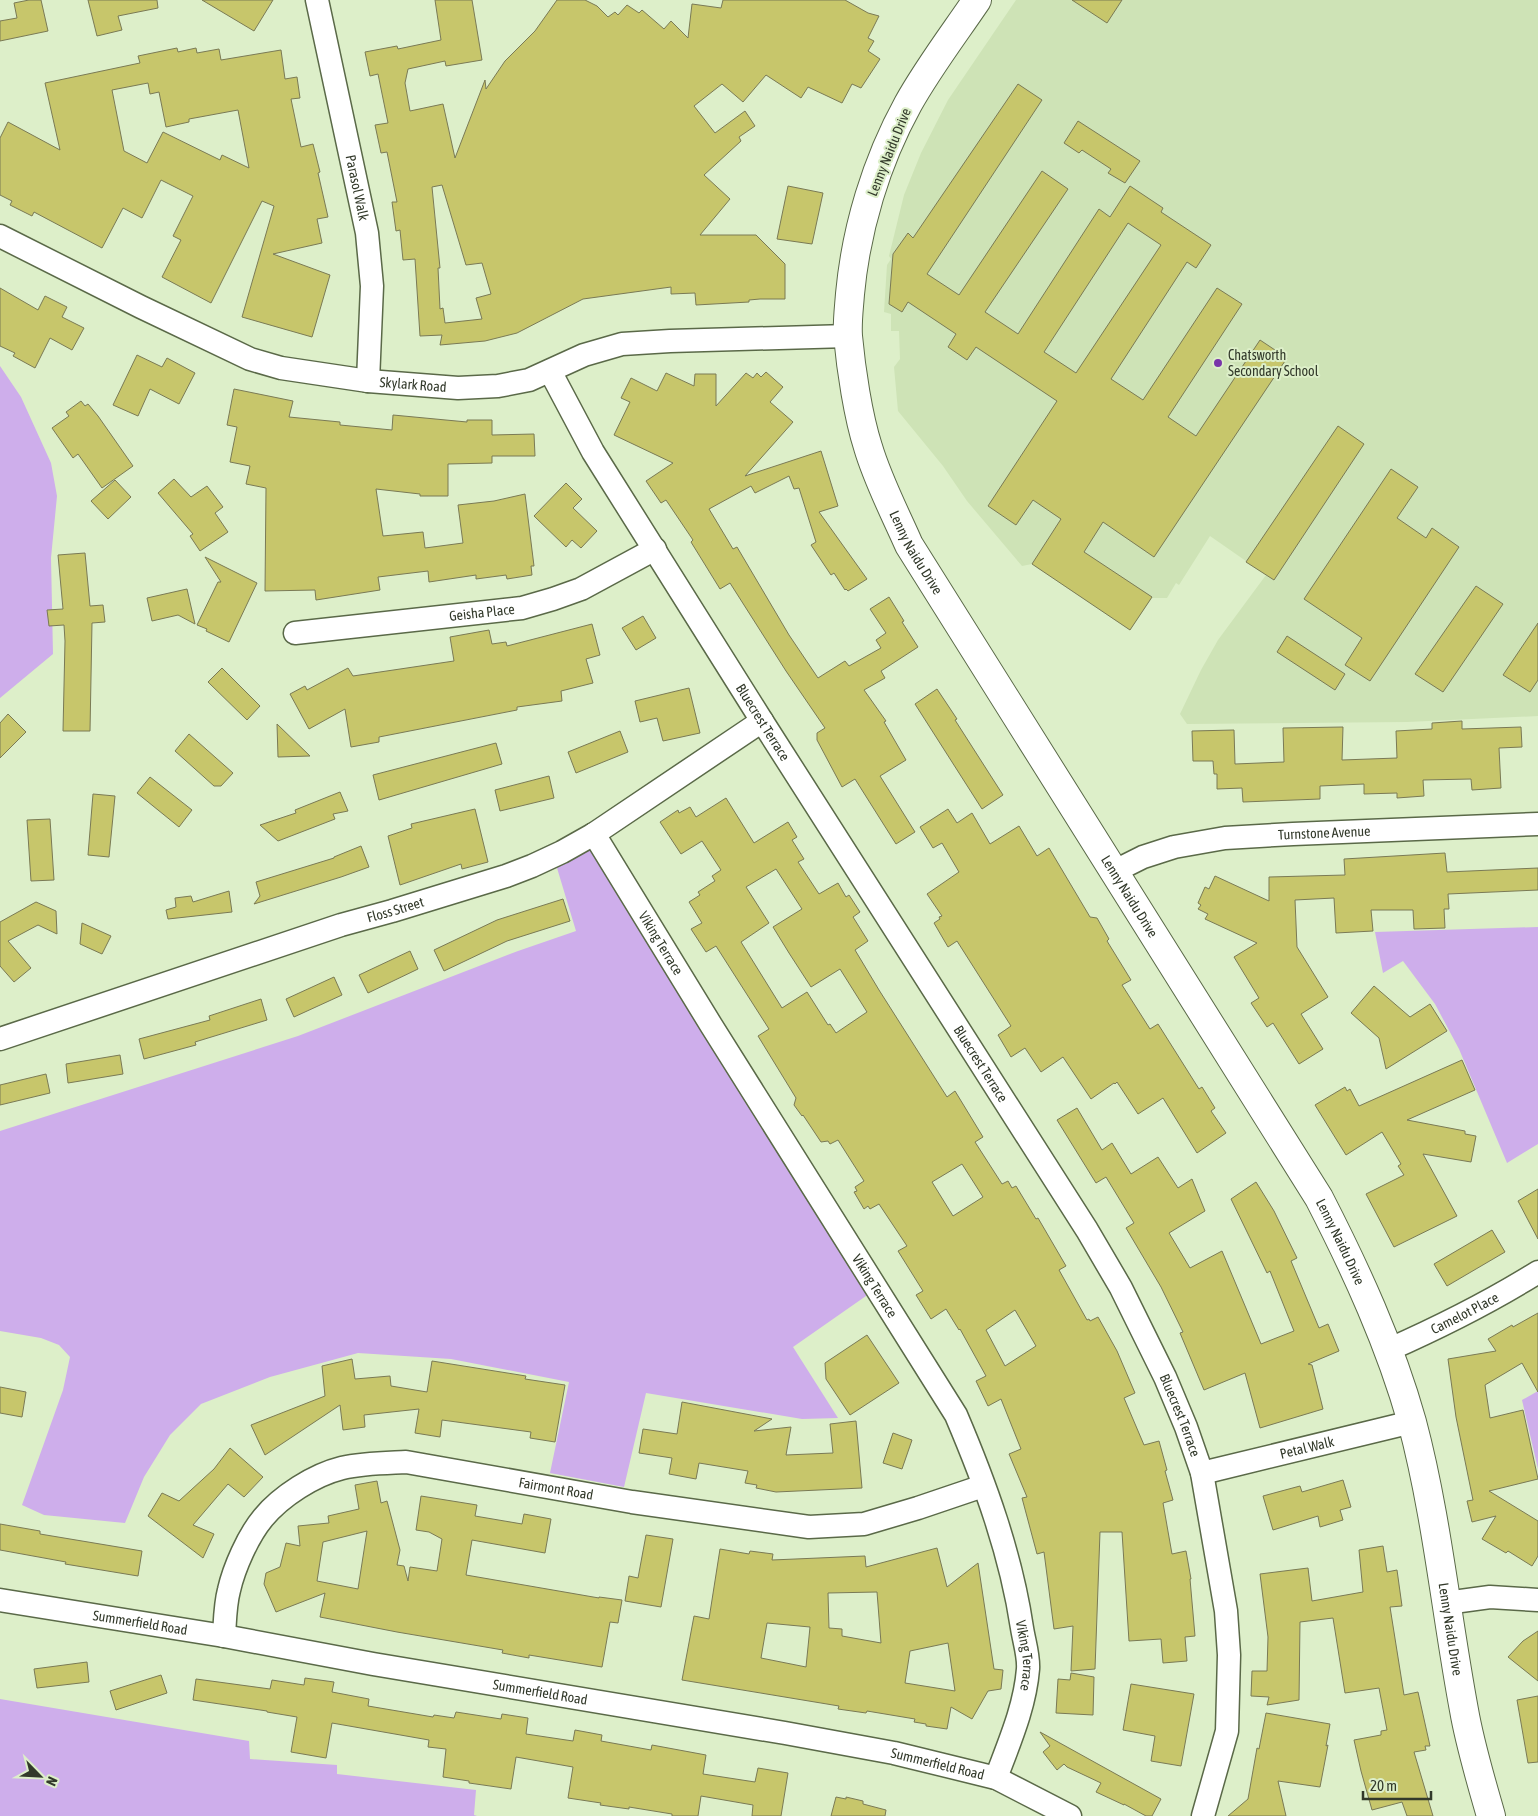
<svg xmlns="http://www.w3.org/2000/svg" width="1538" height="1816" font-family="'Asap Condensed',sans-serif">
<style>
.built{fill:#cee3b6}
.green{fill:#ceaeeb}
.building{fill:#c7c66b;stroke:#7a7a55;fill-rule:evenodd}
.lines{fill:none;stroke-linecap:round;stroke-linejoin:round}
.street-casing{stroke:#5a6948;stroke-width:25}
.secondary-casing{stroke:#5a6948;stroke-width:30}
.street{stroke:#fff;stroke-width:22}
.secondary{stroke:#fff;stroke-width:28}
.poi-dot{fill:#7935a9;stroke:#ddefc9;stroke-width:2}
.labels{text-anchor:middle;stroke-width:4;stroke-linejoin:round;paint-order:stroke}
.street-label{font-size:14px;fill:#32392a;stroke:#ddefc9}
.poi-label{font-size:14px;fill:#32392a;stroke:#ddefc9;text-anchor:start}
</style>
<rect width="100%" height="100%" fill="#ddefc9"/>
<!-- built -->
<polygon class="built" points="1016,0 1538,0 1538,716 1407,722 1187,724 1180,714 1201,670 1218,640 1266,575 1210,536 1179,585 1176,583 1167,598 1152,598 1130,630 1032,564 1022,566 967,501 943,466 898,411 894,367 900,359 899,331 891,331 891,314 884,312 887,265 891,259 889,256 904,195 921,153 948,100"/>
<!-- green -->
<g class="green">
<polygon points="0,366 21,397 51,463 57,496 51,558 53,654 0,698"/>
<polygon points="593,835 876,1289 793,1347 838,1418 802,1419 646,1393 624,1487 550,1473 569,1382 451,1359 358,1353 270,1377 201,1404 170,1435 144,1477 125,1523 44,1515 22,1505 63,1390 70,1357 59,1345 41,1338 0,1331 0,1131 298,1036 518,951 576,931 554,858"/>
<polygon points="1538,927 1538,1144 1507,1163 1459,1049 1435,1004 1403,961 1383,973 1375,932"/>
<polygon points="1538,1391 1538,1469 1522,1400"/>
<polygon points="0,1699 249,1741 250,1759 337,1765 337,1774 476,1790 474,1815 477,1816 0,1816"/>
</g>
<!-- building -->
<g class="building">
<polygon points="29,0 41,0 48,31 0,41 0,21 17,18 14,3"/>
<polygon points="88,0 157,0 158,8 118,16 122,30 97,36"/>
<polygon points="202,0 273,0 254,31"/>
<path d="M435 0H472L482 60 446 66 445 61 408 69 405 83 410 111 443 104 455 158 485 80 486 89 505 61 535 31 557 0H585L597 6 608 17 615 12 618 15 627 5 639 13 642 10 664 29 671 21 688 38 692 4 721 8 723 0H845L868 13 879 16 868 38 874 41 868 51 880 59 861 88 852 84 842 103 808 87 801 98 766 75 743 102 722 84 694 106 715 133 745 111 755 126 739 137 741 141 704 175 730 199 700 235H756L785 264V299H760L749 300V302L696 305 695 293 671 294V287L583 299 517 333 485 341 440 345 442 335 420 336 415 259 403 260 400 230 396 231 392 202H397L387 152 381 153 375 125 388 123 378 74 370 76 365 52 397 46 398 49 441 40ZM442 185 466 265 482 263 491 294 476 298 482 319 445 323 443 308 440 309 438 268H440L432 187Z"/>
<polygon points="1072,0 1122,0 1107,23"/>
<path d="M177 48 178 52 196 48 197 53 219 49 221 60 281 50 285 79 297 77 300 98 291 99 301 147 313 144 320 172 318 173 328 217 317 219 322 243 273 254 330 275 312 337 242 317 274 206 262 201 211 303 162 277 181 240 173 236 193 196 161 180 142 218 123 208 102 248 34 212 32 216 10 205 12 201 0 195V138L8 122 60 150 45 83 140 63 138 56ZM148 83 150 94 159 92 166 127 189 122V119L238 110 249 168 222 155 220 160 163 132 147 163 124 151 112 90Z"/>
<path d="M1018 84 1042 100 927 274 959 295 1042 171 1068 189 985 312 1018 334 1099 209 1110 217 1130 186 1163 208 1161 212 1211 245 1196 268 1187 262 1111 379 1143 400 1217 288 1242 304 1168 417 1196 436 1260 340 1287 358 1154 557 1103 522 1084 552 1152 597 1130 630 1032 564 1061 519 1033 500 1016 525 988 506 1057 401 976 347 967 360 948 347 956 334 908 302 902 312 889 304 893 254 908 233 913 238ZM1128 223 1161 245 1076 373 1044 352Z"/>
<polygon points="1078,121 1140,161 1125,183 1108,173 1111,169 1082,150 1079,153 1064,143"/>
<polygon points="788,186 823,193 812,244 777,239"/>
<polygon points="0,288 38,310 45,296 67,307 62,317 84,328 72,350 50,338 35,368 13,356 15,353 0,346"/>
<polygon points="137,355 162,367 167,358 195,373 179,404 150,389 138,416 113,405"/>
<polygon points="766,372 783,387 770,402 793,422 745,476 821,451 838,506 819,512 867,579 848,591 846,589 845,590 834,573 831,575 811,545 816,542 799,488 794,489 789,476 755,493 751,486 709,509 733,549 737,547 789,635 818,678 845,661 849,666 881,648 876,640 886,633 870,609 889,597 904,621 902,622 918,647 881,671 885,678 864,690 886,721 884,722 906,760 880,776 915,832 896,844 855,779 842,787 817,740 817,733 825,728 786,671 730,583 720,589 691,542 693,540 666,500 661,503 646,481 673,463 614,435 630,402 621,398 631,378 657,391 666,373 694,386 695,374 716,374 716,406 746,373 753,378 757,373 761,377"/>
<polygon points="234,389 293,401 289,417 340,422 340,425 392,430 393,415 467,422 467,420 492,420 492,435 534,434 535,456 492,456 492,463 448,464 448,496 420,496 420,494 376,489 383,536 423,532 425,548 463,543 458,505 494,501 525,494 534,566 531,566 532,575 507,579 506,575 476,579 476,575 429,582 428,571 378,577 380,590 316,600 315,590 265,591 266,488 246,484 250,466 230,462 237,427 227,425"/>
<polygon points="81,401 85,406 88,404 98,416 133,466 102,488 78,454 73,458 52,428 69,416 66,412"/>
<polygon points="1338,426 1364,444 1274,580 1246,562"/>
<polygon points="1391,469 1418,487 1397,518 1426,538 1432,528 1459,547 1370,681 1345,665 1362,638 1304,599"/>
<polygon points="174,479 191,497 207,486 223,507 215,513 228,532 200,551 190,536 193,534 158,493"/>
<polygon points="115,480 131,497 108,519 91,501"/>
<polygon points="566,483 582,499 573,508 597,531 581,548 572,540 566,547 534,516"/>
<polygon points="85,553 90,606 103,605 105,622 92,623 90,731 63,731 65,641 64,625 49,626 47,610 63,609 58,555"/>
<polygon points="205,557 257,583 229,642 206,631 207,629 197,625 218,582 221,582"/>
<polygon points="1476,586 1503,604 1443,692 1415,674"/>
<polygon points="187,589 195,624 178,615 152,621 147,598"/>
<polygon points="643,616 656,638 636,650 622,628"/>
<polygon points="1538,623 1538,680 1530,692 1503,675"/>
<polygon points="592,624 600,655 586,659 593,683 561,691 562,701 517,707 517,710 379,737 379,742 351,747 345,709 309,729 290,694 305,686 307,690 348,668 353,676 454,661 450,637 489,630 492,644 506,642 507,646"/>
<polygon points="1287,636 1345,674 1335,690 1277,652"/>
<polygon points="222,668 260,706 247,720 208,682"/>
<polygon points="689,688 700,733 663,741 657,718 640,722 635,701"/>
<polygon points="937,689 957,719 955,720 1003,795 982,809 915,704"/>
<polygon points="8,714 26,732 0,758 0,723"/>
<polygon points="1462,721 1462,729 1521,727 1522,747 1499,748 1501,788 1472,790 1471,779 1423,780 1424,796 1397,798 1397,793 1364,794 1364,784 1320,786 1320,799 1243,802 1242,788 1217,789 1217,774 1214,774 1213,761 1193,761 1192,731 1234,730 1235,764 1284,762 1283,728 1343,727 1342,760 1397,758 1396,731 1432,729 1432,723"/>
<polygon points="277,724 310,756 278,757"/>
<polygon points="620,731 628,752 576,773 568,752"/>
<polygon points="189,734 233,773 221,786 214,786 175,751"/>
<polygon points="496,743 502,764 379,800 373,775"/>
<polygon points="549,776 554,798 500,811 495,790"/>
<polygon points="150,777 192,810 179,827 137,793"/>
<polygon points="340,792 348,811 333,814 335,819 278,841 260,825 296,813 295,810"/>
<polygon points="93,794 115,796 109,857 88,855"/>
<path d="M726 798 754 843 788 822 797 837 792 840 804 859 798 862 819 894 838 883 846 897 849 895 860 912 853 917 868 941 855 950 879 990 947 1097 955 1091 983 1137 975 1142 1002 1184 1008 1181 1012 1188 1016 1186 1036 1219 1038 1218 1066 1266 1059 1270 1087 1320 1089 1319 1090 1321 1098 1317 1117 1351 1135 1393 1124 1398 1144 1445 1159 1441 1167 1470 1165 1471 1173 1500 1163 1503 1172 1554 1186 1551 1191 1579H1190L1195 1636 1185 1637 1187 1661 1163 1663 1161 1639 1129 1641 1122 1532H1100L1095 1669 1071 1671 1073 1626 1054 1629 1044 1552 1037 1554 1022 1498 1027 1497 1009 1454 1021 1449 1001 1399 988 1406 976 1381 986 1376 960 1329 959 1330 946 1309 931 1319 916 1295 923 1291 898 1251 907 1246 879 1204 870 1209 868 1206 864 1209 854 1192 857 1191 855 1187 864 1181 838 1140 830 1144 828 1141 821 1142 803 1115 802 1116 794 1105 796 1098 758 1036 769 1029 716 946 706 952 691 929 702 923 689 902 700 895 698 892 715 881 712 876 721 870 702 841 681 854 660 822 678 810 679 813 690 807 696 817ZM776 869 802 909 773 927 789 953 811 987 840 969 867 1012 836 1033 830 1024 828 1025 807 992 782 1008 741 942 769 923 746 887ZM962 1164 983 1197 953 1216 932 1182ZM1015 1310 1036 1346 1005 1366 986 1330Z"/>
<polygon points="475,809 488,862 462,869 461,864 400,885 388,836 412,828 411,824"/>
<polygon points="948,809 957,823 972,813 990,844 1019,826 1037,856 1049,848 1090,917 1097,918 1109,939 1107,941 1131,980 1122,985 1150,1029 1158,1024 1199,1089 1202,1087 1215,1108 1211,1111 1226,1133 1197,1153 1163,1098 1138,1114 1117,1082 1115,1084 1114,1083 1091,1099 1063,1057 1041,1072 1025,1048 1011,1057 998,1035 1011,1026 957,941 948,947 934,923 940,919 939,917 942,916 927,894 959,872 942,843 933,848 920,827"/>
<polygon points="50,819 54,880 31,881 27,820"/>
<polygon points="361,846 369,867 341,877 254,904 260,896 256,882 334,858 334,857"/>
<polygon points="1445,853 1447,872 1538,868 1538,890 1448,894 1449,909 1444,909 1445,928 1414,929 1413,910 1371,910 1373,931 1336,933 1334,898 1295,900 1297,947 1328,997 1301,1014 1323,1049 1299,1064 1273,1023 1267,1027 1251,1003 1259,998 1234,957 1257,943 1205,919 1208,914 1198,909 1201,905 1198,903 1205,887 1209,889 1215,876 1269,901 1269,877 1345,875 1344,859"/>
<polygon points="229,891 232,912 168,919 166,910 176,907 175,898 191,896 193,902"/>
<polygon points="563,899 570,921 507,941 444,971 434,950 497,920"/>
<polygon points="36,902 56,911 57,934 38,925 8,941 31,968 14,982 0,966 0,922"/>
<polygon points="82,923 111,936 102,954 80,944"/>
<polygon points="410,951 418,969 368,993 359,975"/>
<polygon points="334,977 342,995 294,1017 286,999"/>
<polygon points="1374,986 1410,1017 1430,1004 1447,1031 1386,1069 1379,1038 1351,1013"/>
<polygon points="261,999 267,1020 195,1042 196,1045 144,1059 139,1039 210,1020 209,1016"/>
<polygon points="120,1055 123,1074 68,1083 66,1064"/>
<polygon points="1462,1060 1475,1090 1407,1120 1465,1131 1465,1134 1476,1136 1471,1162 1423,1154 1457,1216 1394,1247 1366,1194 1404,1175 1398,1166 1401,1164 1382,1132 1346,1155 1315,1105 1345,1087 1347,1091 1350,1089 1359,1106"/>
<polygon points="46,1074 50,1093 0,1105 0,1085"/>
<polygon points="1077,1108 1102,1150 1112,1143 1131,1174 1158,1157 1178,1188 1192,1179 1205,1211 1169,1233 1190,1268 1222,1251 1261,1344 1294,1331 1270,1271 1267,1273 1231,1199 1256,1182 1274,1211 1297,1258 1291,1261 1319,1328 1328,1324 1339,1351 1308,1364 1312,1365 1323,1409 1260,1428 1245,1373 1204,1390 1180,1333 1183,1332 1161,1287 1126,1228 1134,1223 1106,1177 1096,1183 1057,1120"/>
<polygon points="1538,1189 1538,1239 1518,1201"/>
<polygon points="1492,1230 1505,1252 1447,1286 1434,1264"/>
<polygon points="1538,1313 1538,1392 1522,1363 1485,1385 1490,1418 1523,1410 1538,1479 1489,1491 1538,1521 1538,1556 1532,1566 1508,1551 1506,1553 1482,1539 1496,1516 1472,1522 1467,1501 1473,1500 1456,1417 1448,1359 1496,1351 1488,1339 1512,1325 1513,1327"/>
<polygon points="867,1335 899,1383 850,1415 826,1379 825,1363"/>
<polygon points="352,1359 355,1379 390,1376 391,1386 427,1392 432,1361 526,1376 525,1379 565,1385 555,1442 530,1438 531,1432 442,1420 440,1437 415,1433 419,1409 364,1415 365,1427 343,1430 340,1405 265,1455 251,1425 325,1396 322,1366"/>
<polygon points="0,1387 26,1392 22,1417 0,1413"/>
<polygon points="682,1402 772,1419 754,1431 791,1427 786,1455 833,1453 830,1424 856,1421 862,1488 776,1492 756,1488 757,1485 745,1483 748,1471 699,1463 696,1479 669,1474 672,1458 639,1453 643,1429 677,1434"/>
<polygon points="893,1433 912,1440 902,1469 883,1463"/>
<polygon points="230,1448 263,1477 244,1497 228,1484 193,1525 214,1534 203,1558 148,1516 162,1493 179,1501 214,1469"/>
<polygon points="1343,1480 1351,1507 1340,1510 1343,1520 1320,1527 1318,1516 1273,1530 1263,1496 1300,1486 1302,1492"/>
<path d="M377 1481 381 1503 387 1501 400 1550 397 1565 404 1566 408 1581 410 1567 437 1571 442 1539 429 1532 416 1530 421 1496 477 1505 475 1516 522 1524 524 1514 551 1519 545 1553 472 1540 466 1575 599 1598V1597L622 1600 618 1623 610 1622 602 1667 529 1655V1658L502 1653 503 1650 397 1632 320 1617 325 1593 276 1612 264 1584 266 1573 280 1567 286 1543 300 1546 298 1526 329 1523 328 1516 359 1509 355 1485ZM367 1531 358 1589 317 1581 323 1542Z"/>
<polygon points="0,1524 40,1531 40,1534 142,1551 138,1576 65,1564 66,1562 0,1550"/>
<polygon points="646,1535 673,1539 661,1607 625,1601 629,1576 638,1578"/>
<polygon points="1383,1546 1387,1572 1397,1570 1402,1606 1390,1607 1404,1695 1418,1692 1430,1746 1425,1746 1426,1750 1414,1752 1433,1816 1407,1816 1402,1802 1372,1810 1361,1771 1354,1740 1381,1735 1381,1731 1387,1730 1379,1688 1345,1693 1333,1618 1300,1622 1299,1700 1267,1705 1269,1697 1251,1696 1252,1671 1267,1671 1268,1637 1260,1574 1308,1568 1312,1601 1363,1592 1359,1550"/>
<path d="M937 1548 947 1587 978 1563 994 1669 1003 1670 1001 1689 988 1691 972 1719 951 1707 947 1729 926 1726V1724L914 1722 915 1719 867 1711 866 1713 838 1709 839 1706 682 1680 694 1616 709 1619 720 1549 749 1554 750 1551 773 1554 772 1560 865 1556 866 1567ZM877 1592 881 1643 842 1636V1629L829 1628 828 1593ZM767 1623 810 1627 806 1667 761 1658ZM948 1643 955 1691 905 1683 910 1651Z"/>
<polygon points="1538,1631 1538,1681 1508,1657 1523,1641"/>
<polygon points="87,1662 89,1682 37,1688 34,1669"/>
<polygon points="1071,1673 1094,1677 1093,1715 1056,1713 1058,1679 1070,1680"/>
<polygon points="161,1675 167,1693 116,1710 110,1691"/>
<polygon points="305,1678 334,1682 332,1692 369,1699 368,1706 433,1717 434,1715 454,1718 456,1712 501,1719 502,1714 528,1718 526,1734 573,1741 575,1730 602,1735 601,1741 651,1750 652,1745 706,1755 703,1774 755,1782 758,1768 788,1773 781,1816 752,1816 753,1805 701,1796 698,1816 672,1816 672,1814 629,1807 629,1809 600,1805 601,1803 568,1798 573,1767 516,1757 511,1789 469,1783 469,1781 443,1777 446,1749 428,1747 429,1740 332,1723 326,1758 291,1752 297,1717 267,1712 267,1711 193,1700 196,1679 270,1689 272,1680 304,1685"/>
<polygon points="1131,1684 1194,1694 1181,1766 1151,1761 1155,1736 1123,1730"/>
<polygon points="1538,1696 1538,1762 1528,1763 1517,1700"/>
<polygon points="1266,1713 1330,1724 1326,1746 1328,1745 1320,1787 1278,1781 1286,1816 1228,1816 1248,1799 1257,1748 1259,1749"/>
<polygon points="1040,1732 1161,1799 1152,1816 1146,1816 1124,1804 1124,1805 1096,1792 1101,1783 1067,1767 1064,1764 1057,1770 1043,1752 1050,1746"/>
<polygon points="836,1797 846,1799 846,1797 863,1801 863,1804 886,1810 885,1816 831,1816"/>
</g>
<g class="lines">
<!-- street casing -->
<g class="street-casing">
<g id="street">
<path id="s1" d="M317 0 367 233 372 286 368 381"/>
<path id="s2" d="M0 236 141 307 250 359 281 368 368 381 458 388 498 386 529 380 584 355 622 344 670 341 848 336"/>
<path id="s3" d="M550 371 593 452 762 721 1087 1230 1121 1288 1165 1377 1186 1427 1202 1473 1226 1611 1229 1655 1227 1731 1203 1816"/>
<path id="s4" d="M295 633 522 608 553 599 581 589 655 549"/>
<path id="s5" d="M594 834 711 1025 956 1415C985 1483 1011 1554 1022 1628 1024 1641 1029 1656 1028 1669 1025 1707 1009 1743 996 1778"/>
<path id="s6" d="M1115 871 1143 857 1174 847 1225 838 1293 834 1538 824"/>
<path id="s7" d="M0 1039 341 925 392 911 506 876 532 866 562 852 594 834 762 721"/>
<path id="s8" d="M1388 1350C1440 1327 1490 1302 1538 1272"/>
<path id="s9" d="M1202 1473 1412 1422"/>
<path id="s10" d="M0 1600 224 1636 373 1664 785 1733 894 1753 996 1778 1070 1816"/>
<polyline points="1446,1603 1490,1597 1538,1600"/>
<path id="s11" d="M224 1636C225 1621 225 1605 229 1590 234 1568 248 1536 263 1518 281 1496 314 1475 342 1468 363 1463 385 1463 406 1462L632 1502 809 1527 864 1524 918 1508 983 1486"/>
</g>
</g>
<!-- secondary casing -->
<g class="secondary-casing">
<g id="secondary">
<path id="s12" d="M977 0C954 34 928 68 908 104 876 162 856 229 850 294 849 308 847 322 848 336 851 369 858 416 868 447 878 481 895 513 909 545L1319 1198C1356 1270 1390 1344 1412 1422 1437 1516 1446 1614 1464 1710 1470 1745 1481 1781 1491 1816"/>
</g>
</g>
<!-- street -->
<use href="#street" class="street"/>
<!-- secondary -->
<use href="#secondary" class="secondary"/>
</g>
<!-- markers -->
<circle class="poi-dot" cx="1218" cy="363" r="5"/>
<g class="labels">
<!-- street labels -->
<g class="street-label">
<text transform="translate(889 152) rotate(-68)" y="5">Lenny Naidu Drive</text>
<text dy="5" stroke="none"><textPath href="#s1" startOffset="192">Parasol Walk</textPath></text>
<text dy="5" stroke="none"><textPath href="#s2" startOffset="444">Skylark Road</textPath></text>
<text dy="5" stroke="none"><textPath href="#s12" startOffset="596">Lenny Naidu Drive</textPath></text>
<text dy="5" stroke="none"><textPath href="#s4" startOffset="188">Geisha Place</textPath></text>
<text dy="5" stroke="none"><textPath href="#s3" startOffset="411">Bluecrest Terrace</textPath></text>
<text dy="5" stroke="none"><textPath href="#s6" startOffset="215">Turnstone Avenue</textPath></text>
<text dy="5" stroke="none"><textPath href="#s12" startOffset="1001">Lenny Naidu Drive</textPath></text>
<text dy="5" stroke="none"><textPath href="#s7" startOffset="416">Floss Street</textPath></text>
<text dy="5" stroke="none"><textPath href="#s5" startOffset="128">Viking Terrace</textPath></text>
<text dy="5" stroke="none"><textPath href="#s3" startOffset="816">Bluecrest Terrace</textPath></text>
<text dy="5" stroke="none"><textPath href="#s12" startOffset="1406">Lenny Naidu Drive</textPath></text>
<text dy="5" stroke="none"><textPath href="#s5" startOffset="532">Viking Terrace</textPath></text>
<text dy="5" stroke="none"><textPath href="#s8" startOffset="85">Camelot Place</textPath></text>
<text dy="5" stroke="none"><textPath href="#s3" startOffset="1221">Bluecrest Terrace</textPath></text>
<text dy="5" stroke="none"><textPath href="#s9" startOffset="108">Petal Walk</textPath></text>
<text dy="5" stroke="none"><textPath href="#s11" startOffset="438">Fairmont Road</textPath></text>
<text dy="5" stroke="none"><textPath href="#s10" startOffset="142">Summerfield Road</textPath></text>
<text dy="5" stroke="none"><textPath href="#s12" startOffset="1811">Lenny Naidu Drive</textPath></text>
<text dy="5" stroke="none"><textPath href="#s5" startOffset="936">Viking Terrace</textPath></text>
<text dy="5" stroke="none"><textPath href="#s10" startOffset="548">Summerfield Road</textPath></text>
<text dy="5" stroke="none"><textPath href="#s10" startOffset="952">Summerfield Road</textPath></text>
</g>
<!-- poi labels -->
<g class="poi-label">
<text x="1228" y="360">Chatsworth<tspan x="1228" dy="16">Secondary School</tspan></text>
</g>
</g>
<!-- north arrow -->
<g transform="translate(40 1776) rotate(114)" stroke="#ddefc9" stroke-width="4" paint-order="stroke">
<path d="M0-4L9 19L0 12L-9 19Z" fill="#32392a"/>
<text y="-8" font-size="14" font-weight="bold" text-anchor="middle" fill="#32392a">N</text>
</g>
<!-- scale -->
<path d="M1363 1791v8h68v-8" fill="none" stroke="#32392a" stroke-width="2.5"/>
<text x="1370" y="1791" font-size="15" fill="#32392a" stroke="#ddefc9" stroke-width="4" paint-order="stroke">20 m</text>
</svg>
